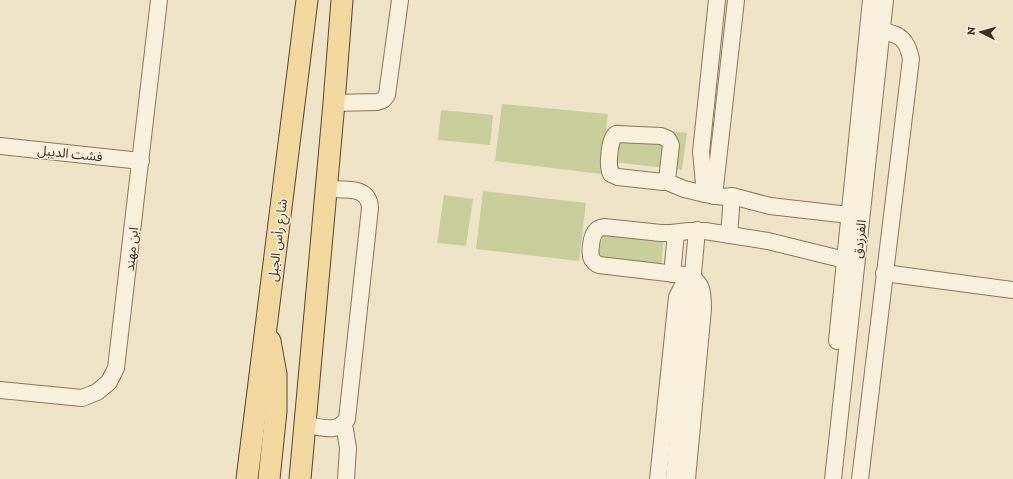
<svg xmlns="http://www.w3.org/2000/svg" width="1013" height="479" font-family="'Zilla Slab','Noto Sans Arabic',serif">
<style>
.green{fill:#c9cf9b}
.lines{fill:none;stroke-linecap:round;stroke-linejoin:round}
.minor-casing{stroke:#8d765c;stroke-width:18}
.major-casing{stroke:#5b4430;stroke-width:23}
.minor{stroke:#faf1dc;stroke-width:16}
.major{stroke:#f3d9a0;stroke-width:21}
.labels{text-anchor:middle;stroke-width:3;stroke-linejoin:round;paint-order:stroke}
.street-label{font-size:13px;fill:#3d2e20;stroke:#f7eed8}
</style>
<rect width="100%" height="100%" fill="#f0e4c8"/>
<!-- green -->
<g class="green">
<polygon points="502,104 608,114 601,174 495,161"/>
<polygon points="441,110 493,115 490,145 438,140"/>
<polygon points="616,124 687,133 682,170 612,162"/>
<polygon points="483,191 586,203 579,261 476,249"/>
<polygon points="444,195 473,199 466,246 437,243"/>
<polygon points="601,228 664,235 661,269 597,263"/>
</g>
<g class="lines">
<!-- minor casing -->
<g class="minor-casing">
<g id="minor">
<polyline points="334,103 377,102 383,100 387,95 400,0"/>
<path d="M616 134 661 136 668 139 671 145 667 180 663 182 618 177 611 174C607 167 609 139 616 134Z"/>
<polyline points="0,146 141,161"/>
<polyline points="665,181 684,189 705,194 725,197 732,196 770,206 849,215"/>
<polyline points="705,194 701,152 717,0"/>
<polyline points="714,196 736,0"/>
<polyline points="729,235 732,196"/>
<polyline points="884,273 1013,290"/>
<polyline points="672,274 676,233"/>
<polyline points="837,341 871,0"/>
<polyline points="0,390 82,398 97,392 109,382 116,368 159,0"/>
<polyline points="344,424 348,448 346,479"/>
<path d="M306 425C321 427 337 434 347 419L370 208C369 185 344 190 326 189"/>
<polyline points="658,479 677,297 683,285 693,278"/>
<polyline points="674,479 697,230"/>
<path d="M687 479 703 309C703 292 703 280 684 275L599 265C596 264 594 262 592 259 589 253 591 236 596 231 598 228 601 228 604 227L661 233H671L689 231H705L768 241 845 260"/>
<polyline points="833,479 885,0"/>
<path d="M860 479 911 59C907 39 900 34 881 31"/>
</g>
</g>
<!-- major casing -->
<g class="major-casing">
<g id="major">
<polyline points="247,479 307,0"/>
<polyline points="269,479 276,411 276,374 270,341"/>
<polyline points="300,479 334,103 342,0"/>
</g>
</g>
<!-- minor -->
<use href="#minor" class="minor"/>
<!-- major -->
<use href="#major" class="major"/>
</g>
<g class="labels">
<!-- street labels -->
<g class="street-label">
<text transform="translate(70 153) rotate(6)" y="5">فشت الديبل</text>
<text transform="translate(859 239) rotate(-84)" y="5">الفرزدق</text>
<text transform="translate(277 240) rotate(-83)" y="5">شارع رأس الجبل</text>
<text transform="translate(131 249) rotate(-84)" y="5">ابن مهند</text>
</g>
</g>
<!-- north arrow -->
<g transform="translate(981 32) rotate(276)" stroke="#f7eed8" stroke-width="3" paint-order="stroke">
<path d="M0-3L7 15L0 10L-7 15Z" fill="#3d2e20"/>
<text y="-6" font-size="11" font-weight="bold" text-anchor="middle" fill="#3d2e20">N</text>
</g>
</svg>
